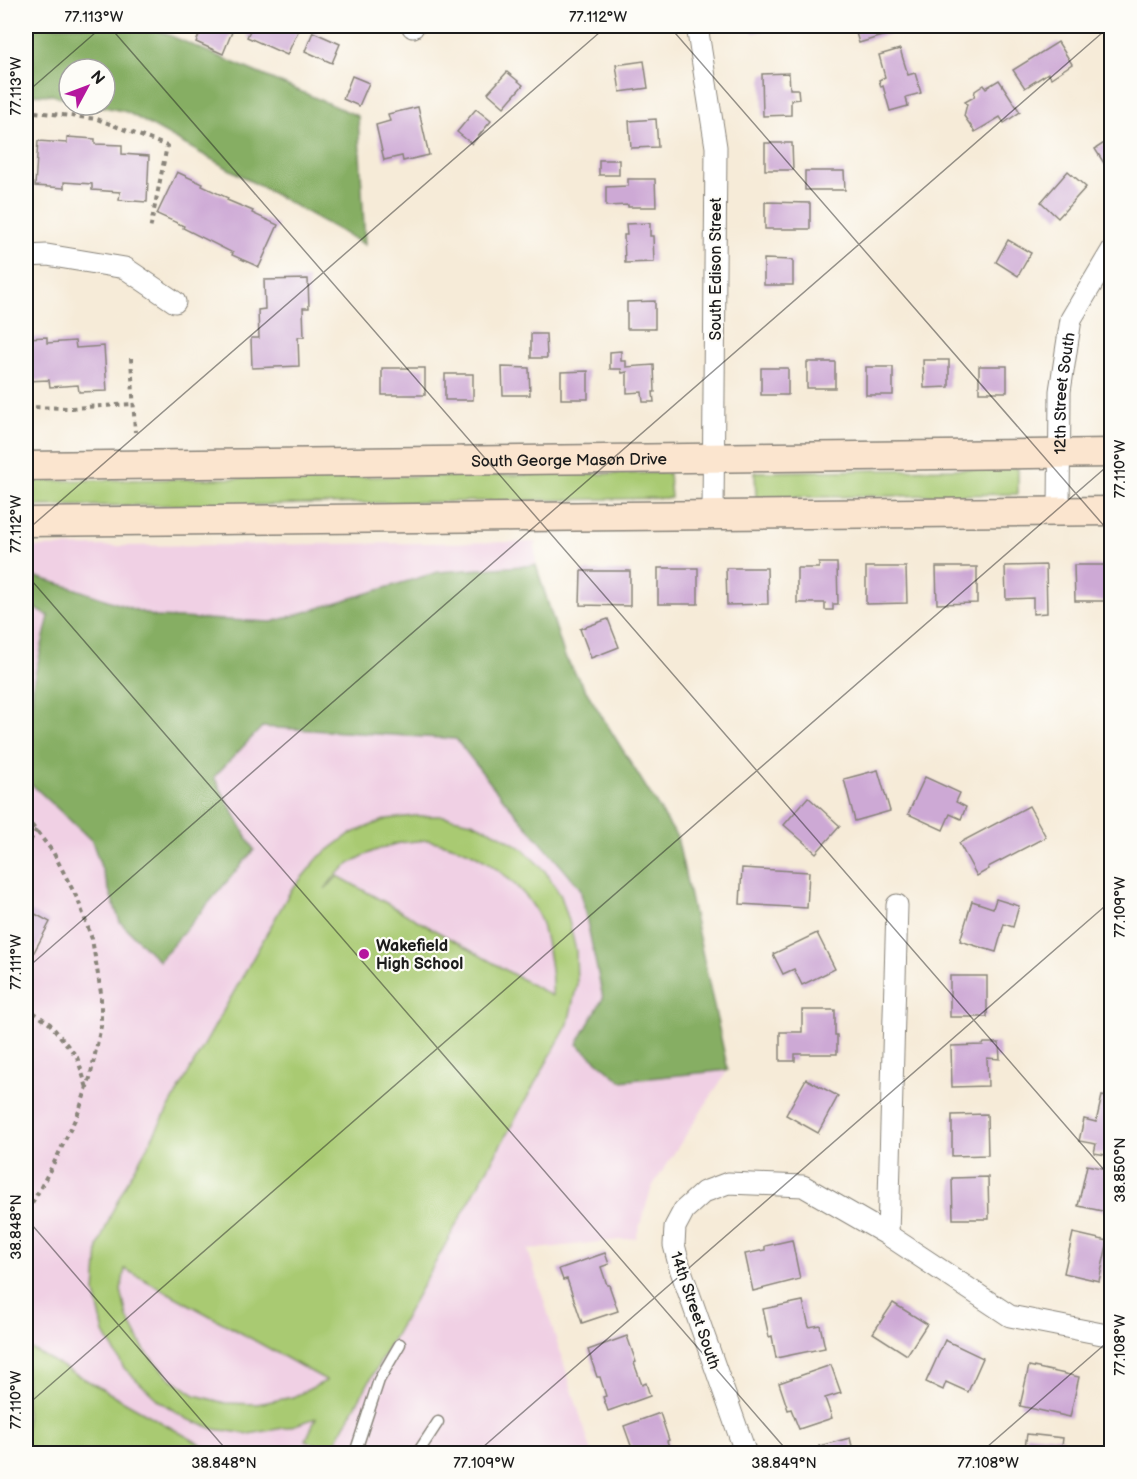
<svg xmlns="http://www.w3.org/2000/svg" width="1137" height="1479" font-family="'Balsamiq Sans',sans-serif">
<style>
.built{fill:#f0d0e4}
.green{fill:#a9ca72;stroke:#627347;stroke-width:1.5;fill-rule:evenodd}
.forest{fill:#86ae64;stroke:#516540;stroke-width:1.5}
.building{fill:#cda9d5}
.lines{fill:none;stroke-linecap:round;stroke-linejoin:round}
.service-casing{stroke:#89847a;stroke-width:13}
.minor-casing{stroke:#89847a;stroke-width:23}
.secondary-casing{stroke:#89847a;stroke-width:31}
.path{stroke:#89847a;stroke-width:4;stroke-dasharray:4.5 4.5;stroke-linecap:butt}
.service{stroke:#fff;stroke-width:10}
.minor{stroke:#fff;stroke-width:21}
.secondary{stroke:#fbe5cf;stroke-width:28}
.ticks{fill:none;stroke:#1c1c1c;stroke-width:1.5;stroke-opacity:0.45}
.poi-dot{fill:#b5179e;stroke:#fdfcf7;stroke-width:2}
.labels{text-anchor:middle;stroke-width:4.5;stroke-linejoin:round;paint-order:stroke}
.street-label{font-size:16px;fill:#1c1c1c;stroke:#fdfcf7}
.poi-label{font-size:16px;font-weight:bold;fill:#1c1c1c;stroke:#fdfcf7;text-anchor:start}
.neatline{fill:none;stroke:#1c1c1c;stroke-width:2}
.ticks-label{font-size:15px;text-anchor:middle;fill:#1c1c1c}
</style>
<rect width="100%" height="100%" fill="#fdfcf7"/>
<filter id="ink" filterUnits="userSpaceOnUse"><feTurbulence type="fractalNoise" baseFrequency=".0167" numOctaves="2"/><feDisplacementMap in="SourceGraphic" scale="12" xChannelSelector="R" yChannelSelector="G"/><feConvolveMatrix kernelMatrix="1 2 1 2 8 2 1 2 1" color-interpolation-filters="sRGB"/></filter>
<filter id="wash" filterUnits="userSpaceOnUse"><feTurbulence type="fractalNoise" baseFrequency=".008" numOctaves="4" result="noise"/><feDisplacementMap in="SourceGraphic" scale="24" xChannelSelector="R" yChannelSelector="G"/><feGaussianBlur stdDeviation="1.35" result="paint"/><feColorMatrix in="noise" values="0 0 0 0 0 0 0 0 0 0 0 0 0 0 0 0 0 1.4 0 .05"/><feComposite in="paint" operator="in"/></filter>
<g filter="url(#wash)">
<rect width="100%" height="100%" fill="#f6ebd8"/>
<!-- built -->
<polygon class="built" points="535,542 536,565 565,657 677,837 728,1070 652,1187 636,1238 528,1250 592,1453 26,1453 26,547"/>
<!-- green -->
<g class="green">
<polygon points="1018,468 1018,494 756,498 755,472"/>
<polygon points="669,473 671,498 255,505 26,506 26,481"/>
<path d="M415 816H443L472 822 498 834 523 849 545 871 561 896 569 921 576 951 577 984 568 1024 330 1452 306 1440 316 1418 289 1427 249 1434 214 1429 187 1419 159 1401 124 1368 104 1333 95 1293 98 1247 111 1214 125 1186 290 892 319 857 350 834 387 819ZM428 840C437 842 446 844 455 847 485 855 528 890 540 919 543 925 543 931 545 937 550 957 553 976 552 996L338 876 325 889C341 864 367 852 395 844 405 841 417 841 428 840ZM125 1269 326 1380V1381L293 1397 257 1404 225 1403 195 1395 168 1376 145 1351 127 1317 121 1290Z"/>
<polygon points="26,1346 216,1453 26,1453"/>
</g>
<!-- forest -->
<g class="forest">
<polygon points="26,26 148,26 358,116 365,245 127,112 95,105 105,105 105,69 69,69 69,99 52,95 26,94"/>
<polygon points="536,565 565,657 677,837 728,1070 621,1081 577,1044 603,998 580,888 495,789 456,739 262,727 214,777 254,850 159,961 120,922 92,841 27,780 33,683 49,616 26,604 26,574 70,587 156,617 272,622 438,572"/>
</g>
<g id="blocks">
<!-- building -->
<g class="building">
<polygon points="203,26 230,26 234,27 223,54 196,42"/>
<polygon points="252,26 297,26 300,27 287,55 247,37"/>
<polygon points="751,26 781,26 753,33"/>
<polygon points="854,26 893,26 895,32 859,43"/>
<polygon points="313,32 340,44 332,63 305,51"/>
<polygon points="1058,42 1072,64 1051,78 1048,73 1025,88 1013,70"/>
<polygon points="900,49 908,75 915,73 921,93 906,97 908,106 890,111 883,86 881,87 879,80 885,77 879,55"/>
<polygon points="644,61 648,88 620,92 616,65"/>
<polygon points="507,72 523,85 504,107 488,93"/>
<polygon points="789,73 790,89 798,89 799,99 791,100 791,115 763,116 762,74"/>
<polygon points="352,76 369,83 359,106 343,99"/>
<polygon points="999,80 1020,112 1004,123 1000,117 975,132 964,116 967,104 965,102 974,97 975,91 984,85 986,88"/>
<polygon points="418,107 429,155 403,161 402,156 384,160 376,125 390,121 388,114"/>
<polygon points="476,109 491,121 472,144 457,132"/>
<polygon points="656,119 658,147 631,148 629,121"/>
<polygon points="67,137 95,139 95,144 122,145 122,154 149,156 147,202 119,200 120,192 92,190 92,184 64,182 64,188 35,186 38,141 67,143"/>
<polygon points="1112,138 1112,169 1109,171 1095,149"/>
<polygon points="765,143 792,143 793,170 765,170"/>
<rect x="599" y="160" width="20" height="15"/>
<polygon points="805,171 844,171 845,190 805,190"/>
<polygon points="1068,171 1086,187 1058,218 1041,202"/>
<polygon points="177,172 203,184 202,186 228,198 227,200 253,211 252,213 278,225 259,267 232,255 233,253 183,228 184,226 157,214"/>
<polygon points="628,179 655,179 656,207 628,207 628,205 606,206 606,187 628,186"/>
<polygon points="765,202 810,203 810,229 765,229"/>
<polygon points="650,223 650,236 653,236 654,262 625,263 624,235 627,235 626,224"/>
<polygon points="1008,240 1031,253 1018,276 996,262"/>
<polygon points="764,259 793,260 793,285 764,285"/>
<polygon points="308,279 309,308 303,308 304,337 298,337 299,366 252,368 251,338 259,338 258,310 265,309 264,280"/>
<polygon points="655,301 655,329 627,329 627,302"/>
<polygon points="531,334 546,334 547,358 531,358"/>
<polygon points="47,337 47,343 75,341 76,348 104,346 107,391 79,392 78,385 50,387 49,380 26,381 26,338"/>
<polygon points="621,351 621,361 626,361 626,367 654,365 655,392 653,392 654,402 643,402 642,392 627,393 627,372 622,373 621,369 610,369 610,352"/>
<polygon points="923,360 949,360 949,387 924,388"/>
<rect x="807" y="362" width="28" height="26"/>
<rect x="979" y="366" width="28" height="26"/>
<polygon points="502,367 529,368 530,395 503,395"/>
<rect x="866" y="367" width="27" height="28"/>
<rect x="382" y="368" width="43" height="27"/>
<rect x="761" y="368" width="27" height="27"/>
<polygon points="588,371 588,399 561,399 561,372"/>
<rect x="445" y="374" width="28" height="26"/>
<polygon points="819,563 837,563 838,604 833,604 833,610 825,610 825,603 797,603 797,568 819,568"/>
<polygon points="1046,565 1047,613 1033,614 1033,598 1006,599 1005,566"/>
<polygon points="1074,565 1112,565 1112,601 1075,601"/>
<polygon points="866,567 906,567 907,603 866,604"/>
<polygon points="936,567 977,567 977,603 937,604"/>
<rect x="658" y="568" width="40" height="36"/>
<polygon points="726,568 767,568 768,604 727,605"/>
<polygon points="581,571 630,571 630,606 580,605"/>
<polygon points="608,619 619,647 591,658 580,629"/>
<polygon points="878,770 890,811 855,821 844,779"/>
<polygon points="925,777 960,793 956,802 966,807 961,819 950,814 943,830 908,814"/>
<polygon points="808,797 840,826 816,853 784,825"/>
<polygon points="1029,806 1046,837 988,867 989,869 977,876 959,843"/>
<polygon points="742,868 809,872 807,908 740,904"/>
<polygon points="996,899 1019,906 1013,927 1004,924 996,952 960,941 972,901 993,908"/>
<polygon points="26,909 50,922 26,967"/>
<polygon points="817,933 835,969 802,985 794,969 783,974 773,954"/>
<rect x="950" y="976" width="37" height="41"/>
<polygon points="802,1010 835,1010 835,1035 837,1035 837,1054 795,1054 795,1061 780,1061 780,1032 802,1032"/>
<polygon points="984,1043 999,1043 1000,1059 987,1058 988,1086 952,1087 951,1046 983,1045"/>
<polygon points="806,1079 838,1096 818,1133 786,1115"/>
<polygon points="1102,1096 1112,1098 1112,1156 1094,1153 1096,1144 1079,1141 1084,1119 1096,1122"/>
<polygon points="987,1114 988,1155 952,1156 952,1115"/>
<polygon points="1087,1165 1112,1170 1112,1213 1078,1206"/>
<polygon points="988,1177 989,1219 953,1219 952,1178"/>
<polygon points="1073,1233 1108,1241 1099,1281 1064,1273"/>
<polygon points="792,1240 800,1279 753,1291 745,1254 765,1250 765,1246"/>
<polygon points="605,1253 609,1264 601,1267 607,1285 609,1285 618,1311 582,1323 567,1279 563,1280 559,1269"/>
<polygon points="803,1301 809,1327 820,1325 825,1348 776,1358 772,1336 769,1337 763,1309"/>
<polygon points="893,1303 927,1324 907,1355 873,1333"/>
<polygon points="627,1336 636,1362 634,1363 642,1385 646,1383 650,1396 608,1411 603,1397 606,1396 600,1377 597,1377 588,1350"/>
<polygon points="945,1340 983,1358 968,1392 946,1382 943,1390 926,1382"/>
<polygon points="831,1365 841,1393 825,1398 832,1418 799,1429 791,1409 788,1410 779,1383"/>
<polygon points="1029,1366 1079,1377 1070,1417 1020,1406"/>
<polygon points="660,1413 669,1440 667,1441 672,1454 634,1454 624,1426"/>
<polygon points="1027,1434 1063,1438 1061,1454 1024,1454"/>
<polygon points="850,1438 854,1454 821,1454 819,1446"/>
</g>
</g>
</g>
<g filter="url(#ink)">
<use href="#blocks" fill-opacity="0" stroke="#89847a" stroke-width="1.5"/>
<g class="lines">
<!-- service casing -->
<g class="service-casing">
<g id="service">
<polyline points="368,1454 357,1447 379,1380 400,1344"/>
<polyline points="417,1454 438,1422"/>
</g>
</g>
<!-- minor casing -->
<g class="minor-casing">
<g id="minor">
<polyline points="412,26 413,27"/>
<polyline points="697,26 716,147 713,513"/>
<polyline points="26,256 47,255 125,268 175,302"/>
<path id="s1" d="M1059 511 1060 391 1071 319 1112 250"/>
<polyline points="888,1235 897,905"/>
<polyline points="746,1454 680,1268 674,1245 675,1227 684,1210 704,1192 728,1183 803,1186 888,1235 1010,1316 1112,1336"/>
</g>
</g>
<!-- secondary casing -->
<g class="secondary-casing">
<g id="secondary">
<path id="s2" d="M26 466 1112 453"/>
<path d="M26 522C387 515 749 513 1112 511"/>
</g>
</g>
<!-- path -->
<g class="path">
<polyline points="26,111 97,119 167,146 150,230"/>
<polyline points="131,358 135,432"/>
<polyline points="26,407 71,408 133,404"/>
<polyline points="26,818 53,852 78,900 92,939 101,993 101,1026 90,1078 79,1111 58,1155 26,1215"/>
<polyline points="26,849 36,830"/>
<polyline points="26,1007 50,1024 77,1057 87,1088"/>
</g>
<!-- service -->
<use href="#service" class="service"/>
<!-- minor -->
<use href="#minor" class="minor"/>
<!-- secondary -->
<use href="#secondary" class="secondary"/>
</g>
</g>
<!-- ticks -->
<path class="ticks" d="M109 26 1112 1179M669 26 1112 535M26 93 103 26M26 531 607 26M26 574 790 1454M26 969 1110 26M26 1218 230 1454M26 1406 1112 462M475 1454 1112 900M979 1454 1112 1338"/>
<!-- markers -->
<circle class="poi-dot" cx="364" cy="954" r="6"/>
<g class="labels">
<!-- street labels -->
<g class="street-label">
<text transform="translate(715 269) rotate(-90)" y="6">South Edison Street</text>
<text dy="6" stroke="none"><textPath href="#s1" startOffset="118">12th Street South</textPath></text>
<text dy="6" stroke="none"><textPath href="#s2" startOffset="543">South George Mason Drive</textPath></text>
<text transform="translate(696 1310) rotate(71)" y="6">14th Street South</text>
</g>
<!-- poi labels -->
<g class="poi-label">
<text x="376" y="951">Wakefield<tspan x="376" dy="18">High School</tspan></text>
</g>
</g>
<!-- margin -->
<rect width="1137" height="1479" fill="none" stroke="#fdfcf7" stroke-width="66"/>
<!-- north arrow -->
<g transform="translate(87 87) rotate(49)"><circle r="28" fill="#fdfcf7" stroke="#a3a29f" stroke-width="1.5"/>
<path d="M0-4.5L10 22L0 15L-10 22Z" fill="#b5179e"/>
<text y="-9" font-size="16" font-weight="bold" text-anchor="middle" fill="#1c1c1c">N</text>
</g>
<rect x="33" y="33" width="1071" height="1413" class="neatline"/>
<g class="ticks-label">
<text x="94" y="22">77.113°W</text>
<text x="598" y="22">77.112°W</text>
<text transform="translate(16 86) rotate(-90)" y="5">77.113°W</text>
<text transform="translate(1120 469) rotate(-90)" y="5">77.110°W</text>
<text transform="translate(16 524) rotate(-90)" y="5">77.112°W</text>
<text transform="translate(1120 907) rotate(-90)" y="5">77.109°W</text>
<text transform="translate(16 962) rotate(-90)" y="5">77.111°W</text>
<text transform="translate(1120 1170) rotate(-90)" y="5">38.850°N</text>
<text transform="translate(16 1227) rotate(-90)" y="5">38.848°N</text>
<text transform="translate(1120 1345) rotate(-90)" y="5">77.108°W</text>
<text transform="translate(16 1400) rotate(-90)" y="5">77.110°W</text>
<text x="224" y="1468">38.848°N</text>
<text x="484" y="1468">77.109°W</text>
<text x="784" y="1468">38.849°N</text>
<text x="988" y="1468">77.108°W</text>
</g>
</svg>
